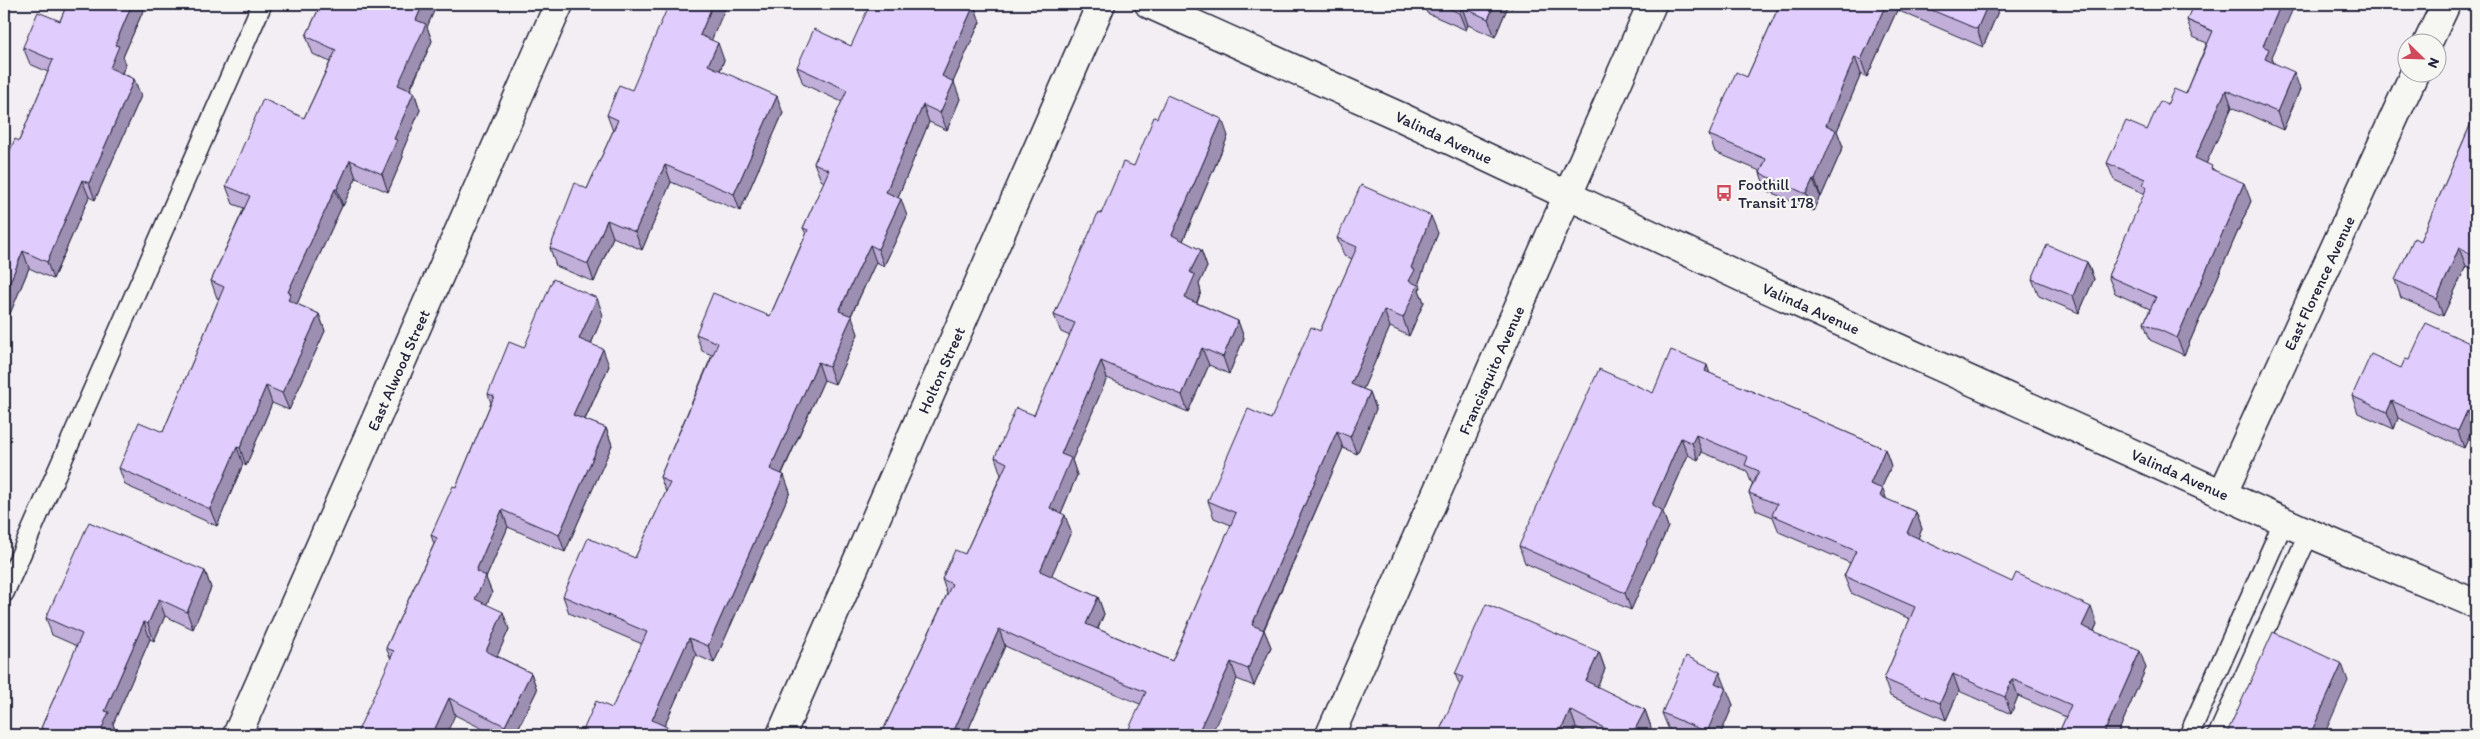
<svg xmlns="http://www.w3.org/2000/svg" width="2480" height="739" font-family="Itim,sans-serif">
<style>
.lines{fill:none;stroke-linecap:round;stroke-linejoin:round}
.service-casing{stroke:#22223b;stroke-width:22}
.minor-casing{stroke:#22223b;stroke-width:31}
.tertiary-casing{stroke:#22223b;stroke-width:31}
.secondary-casing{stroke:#22223b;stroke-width:31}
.service{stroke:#f6f6f2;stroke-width:19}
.minor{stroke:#f6f6f2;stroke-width:28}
.tertiary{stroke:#f6f6f2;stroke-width:28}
.secondary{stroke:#f6f6f2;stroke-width:28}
.wall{fill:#c1afda;stroke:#22223b}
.shaded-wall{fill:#9d8fb1;stroke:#22223b}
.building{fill:#e0ccfd;stroke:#22223b}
.labels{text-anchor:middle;stroke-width:4.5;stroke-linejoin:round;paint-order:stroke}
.street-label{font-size:16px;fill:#22223b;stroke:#f6f6f2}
.poi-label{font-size:16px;fill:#22223b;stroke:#f6f6f2;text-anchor:start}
</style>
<rect width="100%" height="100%" fill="#f2eef4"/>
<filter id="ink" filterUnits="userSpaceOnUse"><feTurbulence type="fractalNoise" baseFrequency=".02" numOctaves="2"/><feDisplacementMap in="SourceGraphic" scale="10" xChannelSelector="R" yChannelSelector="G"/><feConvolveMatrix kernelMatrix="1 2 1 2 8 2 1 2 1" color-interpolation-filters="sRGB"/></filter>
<g filter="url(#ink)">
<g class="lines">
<!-- service casing -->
<g class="service-casing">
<g id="service">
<polyline points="4,593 262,4"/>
<polyline points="2189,735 2284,521"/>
<polyline points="2218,735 2309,533"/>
</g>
</g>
<!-- minor casing -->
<g class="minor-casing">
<g id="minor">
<polyline points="2428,42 2446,4"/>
<polyline points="2223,493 2415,72"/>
<polyline points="237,735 559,4"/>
<polyline points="781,735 1101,4"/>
</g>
</g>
<!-- tertiary casing -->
<g class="tertiary-casing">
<polyline id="tertiary" points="1330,735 1652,4"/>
</g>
<!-- secondary casing -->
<g class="secondary-casing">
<polyline id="secondary" points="1149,4 1403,118 1752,282 2309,533 2476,604"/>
</g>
<!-- service -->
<use href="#service" class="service"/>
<!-- minor -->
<use href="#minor" class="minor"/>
<!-- tertiary -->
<use href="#tertiary" class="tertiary"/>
<!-- secondary -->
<use href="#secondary" class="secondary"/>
</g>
<!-- wall -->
<g class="wall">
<polygon points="67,4 146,4 123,57 126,64 122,73 134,79 141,96 95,200 89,197 53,279 29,268 4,328 4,164 19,141 48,72 30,64 23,47 60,21"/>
<polygon points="321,4 437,4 427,27 432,41 410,91 414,92 420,110 402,152 403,157 388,192 356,178 343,206 342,206 297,304 319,314 325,331 289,410 272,403 246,466 243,464 217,526 125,485 119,468 163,432 219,299 217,298 211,281 244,208 233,204 226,186 304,118 330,62 313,54 306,36"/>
<polygon points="1423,4 1514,4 1512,8 1508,6 1495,37 1468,25 1466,30 1427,13"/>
<polygon points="1780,4 1997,4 1999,9 1983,47 1897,10 1867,77 1861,74 1837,131 1843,147 1821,197 1820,196 1813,211 1766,190 1760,173 1760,171 1715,152 1709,135 1747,77"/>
<polygon points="2325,4 2337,4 2335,8"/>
<polygon points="974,5 980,22 953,82 960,99 947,130 929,122 898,197 907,216 884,266 876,262 851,316 858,334 835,384 824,380 782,474 790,492 714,663 696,655 664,726 669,728 672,735 581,735 612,708 642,644 569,613 563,596 635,558 666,492 660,477 712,355 702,351 696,334 770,316 806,234 803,228 824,182 821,180 814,163 842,102 803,84 797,67 851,46"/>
<polygon points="2187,20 2272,57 2274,63 2300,89 2283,130 2232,107 2206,163 2251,201 2184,355 2150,340 2144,323 2150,309 2115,293 2108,276 2145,194 2114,180 2107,163 2147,130 2167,105 2186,94 2207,43 2193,37"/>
<polygon points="712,40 724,60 720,71 783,113 740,211 671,182 642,250 613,237 594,282 556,266 550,248 587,189 613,131 607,115"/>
<polygon points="2476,112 2476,270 2466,266 2443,316 2401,298 2395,280 2420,241"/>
<polygon points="1228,136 1183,241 1201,250 1207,267 1199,284 1201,292 1197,303 1238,321 1244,338 1229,374 1209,365 1188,412 1107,378 1072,460 1077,475 1061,513 1071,532 1051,576 1098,597 1104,614 1098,629 1172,661 1231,525 1214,518 1208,501 1271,419 1320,331 1352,259 1344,255 1337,238 1438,233 1419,282 1421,287 1419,290 1424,302 1409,336 1390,327 1363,389 1370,392 1376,409 1357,454 1343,448 1264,630 1271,647 1254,686 1237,679 1140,704 1072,676 1005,646 966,735 881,735 947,594 942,579 965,554 1001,475 995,457 1034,415 1070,336 1061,332 1054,315 1101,214 1134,166"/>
<polygon points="2087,262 2094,279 2079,313 2039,296 2032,279"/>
<polygon points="603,315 591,344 609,366 585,420 606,428 612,445 565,552 508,527 486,578 492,593 486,605 509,629 497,656 531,673 537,690 515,735 495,735 455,715 391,659 386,648 434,544 431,535 456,487 491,403 488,394 524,348"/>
<polygon points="2476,346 2476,430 2473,428 2464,448 2398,418 2394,429 2358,413 2352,396 2401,368"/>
<polygon points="1709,373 1885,449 1891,466 1881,489 1883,489 1886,499 1916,512 1922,529 1918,538 2097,624 2094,631 2146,668 2117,735 2058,735 2066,717 2018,696 2011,714 1959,691 1946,720 1890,696 1884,679 1910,619 1851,593 1844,576 1850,563 1779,532 1773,517 1756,510 1749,493 1753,483 1751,482 1747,471 1702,452 1698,460 1688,455 1663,512 1668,527 1631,610 1525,563 1519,546 1653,393"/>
<polygon points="205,571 211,588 193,629 165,616 154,641 150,639 113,724 115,730 114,733 120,735 44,735 41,728 77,646 52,635 46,618"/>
<polygon points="1599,652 1605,669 1597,687 1645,710 1651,727 1647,735 1592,735 1576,727 1572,735 1438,735 1460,686 1455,674"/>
<polygon points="1725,687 1733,705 1720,735 1680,735 1669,730 1662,713"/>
</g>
<!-- shaded-wall -->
<g class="shaded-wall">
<polygon points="132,4 146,4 123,57 126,64 116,86 110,68 115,45"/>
<polygon points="423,4 437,4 427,27 432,41 404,102 398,85 416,20"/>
<polygon points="713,4 727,4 706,53 700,35"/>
<polygon points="1495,4 1507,4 1508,6 1495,37 1488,19"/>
<polygon points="1886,4 1895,4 1897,10 1867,77 1861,60"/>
<polygon points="1988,4 1997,4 1999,9 1983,47 1977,29"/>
<polygon points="2281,4 2295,4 2272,57 2275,66 2265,59 2263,46"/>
<polygon points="2334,4 2337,4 2335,8"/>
<polygon points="974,5 980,22 948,93 942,76"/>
<polygon points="1462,7 1468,25 1466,30 1459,13"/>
<polygon points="718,43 724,60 715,83 708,65"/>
<polygon points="1855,57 1861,74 1837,131 1843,147 1821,197 1815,180 1826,125"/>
<polygon points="2294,72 2300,89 2283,130 2277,112"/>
<polygon points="134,79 141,96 95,200 89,183"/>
<polygon points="954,82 960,99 947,130 940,113"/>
<polygon points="2226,90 2232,107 2201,175 2195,158"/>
<polygon points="414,92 420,110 402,152 403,157 388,192 382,174 394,139"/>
<polygon points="777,96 783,113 740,211 734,194"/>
<polygon points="923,105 929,122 893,209 886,192"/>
<polygon points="1222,119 1228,136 1178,252 1172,235"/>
<polygon points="350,160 356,178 343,206 337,189"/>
<polygon points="665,165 671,182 642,250 635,232"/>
<polygon points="1813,179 1820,196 1813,211 1806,194"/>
<polygon points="82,180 89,197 53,279 47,262"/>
<polygon points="2244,183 2251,201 2184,355 2177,338"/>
<polygon points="335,189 342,206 296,306 288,300 288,292"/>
<polygon points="901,199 907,216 884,266 878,249"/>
<polygon points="1431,216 1438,233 1419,282 1421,287 1419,290 1424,302 1409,336 1403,318 1411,268"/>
<polygon points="607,220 613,237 594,282 588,264"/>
<polygon points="870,245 876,262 845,328 839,311"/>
<polygon points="2459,248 2466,266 2443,316 2437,299"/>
<polygon points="1201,250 1207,267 1199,284 1201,292 1191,316 1185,298 1190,272"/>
<polygon points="23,251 29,268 4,328 4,296"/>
<polygon points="2087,262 2094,279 2079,313 2073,296"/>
<polygon points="597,298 603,315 586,356 579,339"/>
<polygon points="1384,310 1390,327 1358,401 1351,384"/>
<polygon points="319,314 325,331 289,410 282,393"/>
<polygon points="852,316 858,334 835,384 829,367"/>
<polygon points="1238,321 1244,338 1229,374 1223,357"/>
<polygon points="1202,348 1209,365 1188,412 1182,395"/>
<polygon points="603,349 609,366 579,432 573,415"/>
<polygon points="1101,361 1107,378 1072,460 1077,475 1056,525 1050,508 1061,454"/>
<polygon points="818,362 824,380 776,486 770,469"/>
<polygon points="1707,365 1713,383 1705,371"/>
<polygon points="266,386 272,403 246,466 240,448"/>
<polygon points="1370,392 1376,409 1357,454 1350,437"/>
<polygon points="2392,401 2398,418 2394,429 2387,412"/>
<polygon points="2467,411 2473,428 2464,448 2458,431"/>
<polygon points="606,428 612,445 565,552 559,535"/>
<polygon points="1337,431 1343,448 1258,642 1252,625"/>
<polygon points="1696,435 1702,452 1698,460 1692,443"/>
<polygon points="1681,438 1688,455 1663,512 1668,527 1631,610 1625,593 1652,505"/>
<polygon points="237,447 243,464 217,526 210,509"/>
<polygon points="1885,449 1891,466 1876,501 1870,484"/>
<polygon points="784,475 790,492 714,663 708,646"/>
<polygon points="1883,489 1889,506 1880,496"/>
<polygon points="502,510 508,527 486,578 492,593 481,616 475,599 476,571"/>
<polygon points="1916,512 1922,529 1913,550 1907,533"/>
<polygon points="1065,515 1071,532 1046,588 1040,571"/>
<polygon points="205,571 211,588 193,629 187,612"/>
<polygon points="1098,597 1104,614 1092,641 1086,624"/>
<polygon points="159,599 165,616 154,641 148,624"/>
<polygon points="2091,607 2097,624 2088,643 2082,626"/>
<polygon points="503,612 509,629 492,668 486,651"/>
<polygon points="144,622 150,639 113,724 115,730 113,735 102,728 105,711"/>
<polygon points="999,629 1005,646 966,735 952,735"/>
<polygon points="1264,630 1271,647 1254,686 1248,669"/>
<polygon points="689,638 696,655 660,735 652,720"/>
<polygon points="2140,651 2146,668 2117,735 2103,735"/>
<polygon points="1599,652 1605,669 1592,698 1586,681"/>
<polygon points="1231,662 1237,679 1211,735 1197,735"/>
<polygon points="2342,664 2348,681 2324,735 2310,735"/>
<polygon points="1720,672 1733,705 1720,735 1708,735 1707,732 1715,683"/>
<polygon points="531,673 537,690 515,735 508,735 505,726"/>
<polygon points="1953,674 1959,691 1946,720 1940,703"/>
<polygon points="2012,679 2018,696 2011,714 2005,697"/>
<polygon points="449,698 455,715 446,735 432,735"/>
<polygon points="1570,710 1576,727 1572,735 1559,735"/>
<polygon points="1645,710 1651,727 1647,735 1632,735"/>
<polygon points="669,728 672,735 666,735"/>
</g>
<!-- building -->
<g class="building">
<polygon points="67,4 132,4 115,45 119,46 110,68 134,79 89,183 82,180 47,262 23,251 4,296 4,164 15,139 19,141 53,60 23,47 38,12 60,21"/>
<polygon points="321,4 423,4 416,20 426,24 398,85 414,92 394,139 397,140 382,174 350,160 337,189 335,189 288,292 291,294 288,300 319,314 282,393 266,386 240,448 237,447 210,509 119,468 139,422 163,432 224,287 211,281 250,196 226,186 263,99 304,118 336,50 306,36"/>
<polygon points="669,4 713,4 700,35 718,43 708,65 777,96 734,194 665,165 635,232 607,220 588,264 550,248 575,183 587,189 618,120 607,115 619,85 632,90"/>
<polygon points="870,4 971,4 974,5 942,76 954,82 940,113 923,105 886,192 901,199 878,249 870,245 839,311 852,316 829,367 818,362 770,469 784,475 708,646 689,638 652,720 669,728 666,735 581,735 596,701 612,708 647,632 563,596 588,538 635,558 670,483 660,477 718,343 696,334 713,293 770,316 808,230 803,228 829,170 814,163 847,90 797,67 814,29 851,46"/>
<polygon points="1439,4 1495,4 1488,19 1462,7 1459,13"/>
<polygon points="1780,4 1886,4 1861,60 1855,57 1826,125 1836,130 1815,180 1813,179 1806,194 1760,173 1766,159 1709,135 1736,72 1747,77"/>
<polygon points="1917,4 1988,4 1977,29"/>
<polygon points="2193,4 2281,4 2263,46 2269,49 2265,59 2294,72 2277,112 2226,90 2195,158 2212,166 2211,169 2244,183 2177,338 2144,323 2156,297 2108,276 2147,187 2142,185 2145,179 2107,163 2126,121 2147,130 2160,101 2167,105 2174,89 2186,94 2213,31 2187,20"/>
<polygon points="1167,95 1222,119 1172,235 1201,250 1190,272 1195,275 1185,298 1238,321 1223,357 1202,348 1182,395 1101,361 1061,454 1071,458 1050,508 1065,515 1040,571 1098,597 1086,624 1172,661 1236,513 1208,501 1248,409 1271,419 1311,327 1320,331 1357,247 1337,238 1361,185 1431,216 1411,268 1415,270 1409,281 1418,285 1403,318 1384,310 1351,384 1370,392 1350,437 1337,431 1252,625 1264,630 1248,669 1231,662 1197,735 1126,735 1146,692 1066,659 999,629 952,735 881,735 952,584 942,579 955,550 965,554 1007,463 995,457 1016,408 1034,415 1075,323 1054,315 1098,213 1101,214 1123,162 1134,166 1154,117 1157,118"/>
<polygon points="2476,112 2476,256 2459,248 2437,299 2395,280 2414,238 2420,241"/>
<polygon points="2047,245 2087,262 2073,296 2032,279"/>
<polygon points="553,279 597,298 579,339 603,349 573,415 606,428 559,535 502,510 476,571 486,576 475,599 503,612 486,651 531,673 505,726 449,698 432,735 356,735 394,651 386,648 437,538 431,535 453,486 456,487 494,396 488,394 509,342 524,348"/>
<polygon points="2426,323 2476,346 2476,415 2467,411 2458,431 2392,401 2387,412 2352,396 2371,354 2401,368 2405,359 2409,360"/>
<polygon points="1671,350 1707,365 1705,371 1885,449 1870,484 1883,489 1880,496 1916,512 1907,533 2012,582 2016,573 2091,607 2082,626 2140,651 2103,735 2058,735 2071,705 2012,679 2005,697 1953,674 1940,703 1884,679 1915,607 1844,576 1856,551 1772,515 1777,504 1749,493 1759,471 1745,465 1748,457 1696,435 1692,443 1681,438 1652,505 1662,510 1625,593 1519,546 1599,369 1653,393"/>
<polygon points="89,522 205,571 187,612 159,599 148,624 144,622 105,711 109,712 102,728 120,735 51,735 52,733 41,728 82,634 46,618"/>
<polygon points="1486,604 1599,652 1586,681 1645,710 1632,735 1617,735 1570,710 1559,735 1438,735 1463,677 1455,674"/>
<polygon points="2273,632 2342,664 2310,735 2226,735"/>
<polygon points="1686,656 1720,672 1715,683 1726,688 1707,732 1662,713"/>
</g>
</g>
<!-- icons -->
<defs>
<g id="bus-bare" transform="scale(1.35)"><path d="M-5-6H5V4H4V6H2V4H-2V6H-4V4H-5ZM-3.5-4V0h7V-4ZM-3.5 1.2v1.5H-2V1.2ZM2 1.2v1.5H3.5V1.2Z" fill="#d1495b" stroke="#f6f6f2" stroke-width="2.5" paint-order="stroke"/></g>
</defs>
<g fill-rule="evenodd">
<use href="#bus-bare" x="1724" y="193"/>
</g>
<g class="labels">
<!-- street labels -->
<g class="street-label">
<text transform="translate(1444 137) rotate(25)" y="6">Valinda Avenue</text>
<text transform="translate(2319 283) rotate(-65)" y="6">East Florence Avenue</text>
<text transform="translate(1811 308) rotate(24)" y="6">Valinda Avenue</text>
<text transform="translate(398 370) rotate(-66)" y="6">East Alwood Street</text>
<text transform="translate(941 370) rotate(-66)" y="6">Holton Street</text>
<text transform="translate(1491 370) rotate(-66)" y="6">Francisquito Avenue</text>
<text transform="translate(2180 474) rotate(24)" y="6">Valinda Avenue</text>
</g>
<!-- poi labels -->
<g class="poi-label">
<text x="1738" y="190">Foothill<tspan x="1738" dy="18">Transit 178</tspan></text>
</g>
</g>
<!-- margin -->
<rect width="2480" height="739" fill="none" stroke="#f6f6f2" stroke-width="20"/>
<rect x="10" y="10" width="2460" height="719" fill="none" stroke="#22223b" stroke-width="2" filter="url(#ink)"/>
<!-- north arrow -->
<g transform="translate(2422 58) rotate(113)"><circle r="24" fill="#f6f6f2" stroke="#a1a1a9"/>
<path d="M0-4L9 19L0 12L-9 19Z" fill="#d1495b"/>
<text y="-8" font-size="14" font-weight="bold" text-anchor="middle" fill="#22223b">N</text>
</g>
</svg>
